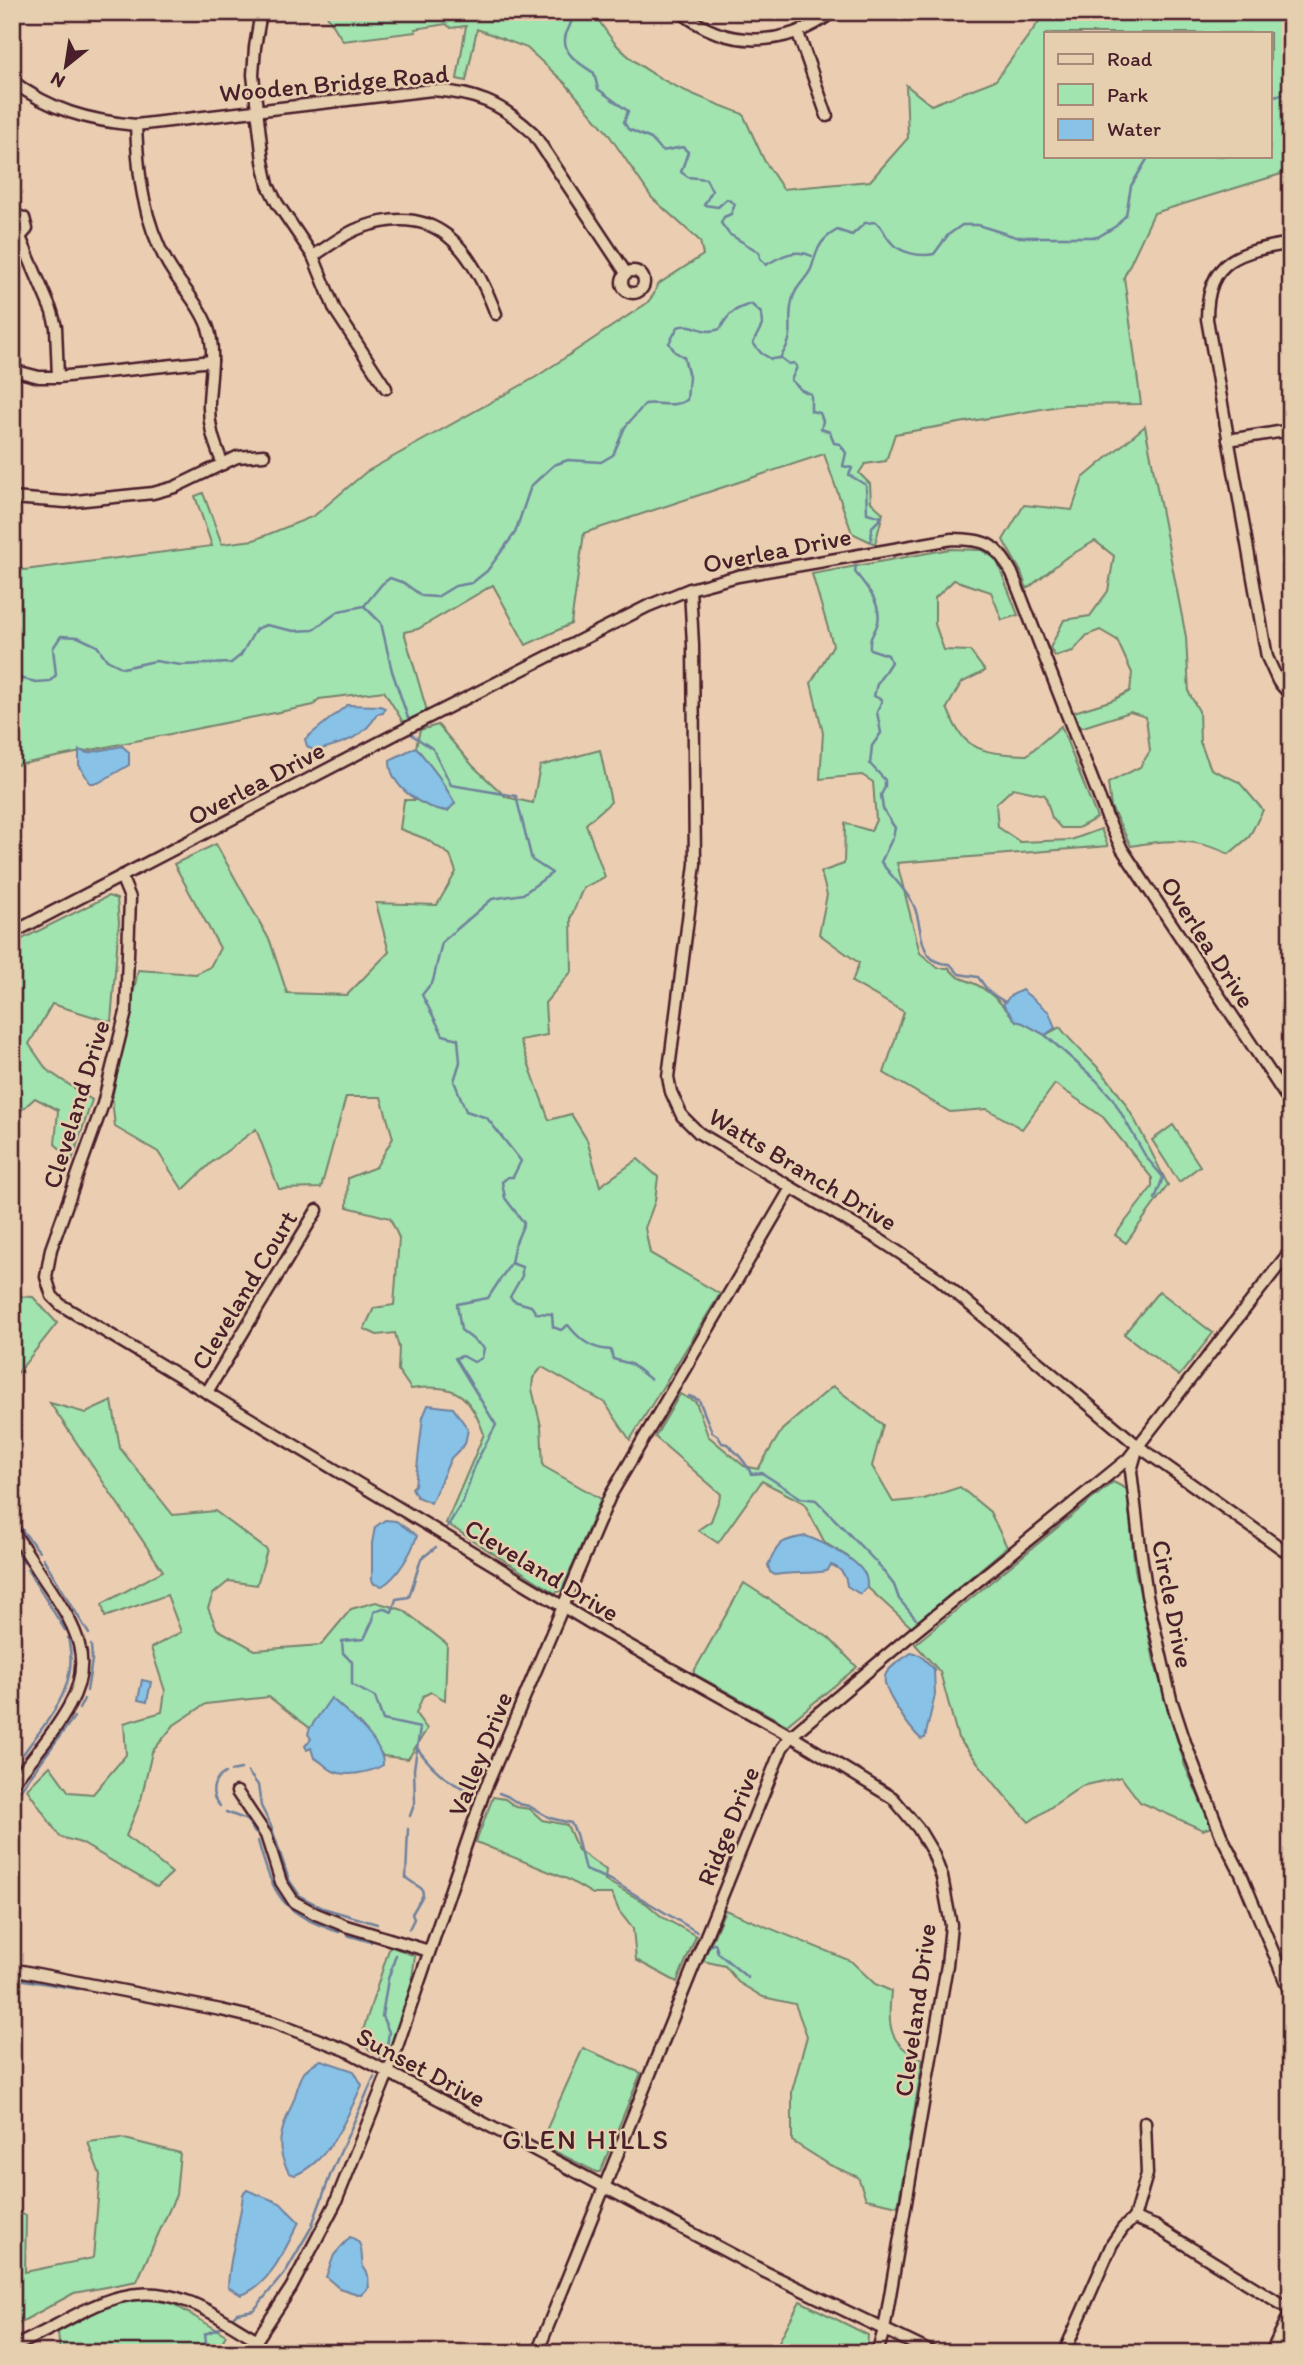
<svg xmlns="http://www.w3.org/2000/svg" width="1303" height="2365" font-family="Itim,sans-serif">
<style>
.green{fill:#a1e4af;stroke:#76826d;stroke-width:2;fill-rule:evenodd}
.water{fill:#88c2e7;stroke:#6f819c;stroke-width:2}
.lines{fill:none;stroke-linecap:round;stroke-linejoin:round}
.stream{stroke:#6f819c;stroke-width:2.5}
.street-casing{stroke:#4a1f2b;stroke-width:15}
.secondary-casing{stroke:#4a1f2b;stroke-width:19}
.street{stroke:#e5cfae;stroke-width:10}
.secondary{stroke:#e5cfae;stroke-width:14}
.labels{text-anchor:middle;stroke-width:5;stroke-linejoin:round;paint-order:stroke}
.street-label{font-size:26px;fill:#4a1f2b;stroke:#e5cfae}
.neighbourhood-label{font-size:28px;letter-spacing:2px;fill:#4a1f2b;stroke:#e5cfae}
</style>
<rect width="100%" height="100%" fill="#ebceb2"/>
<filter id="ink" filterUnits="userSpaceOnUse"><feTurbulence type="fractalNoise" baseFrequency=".0143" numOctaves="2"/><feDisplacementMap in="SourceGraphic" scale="14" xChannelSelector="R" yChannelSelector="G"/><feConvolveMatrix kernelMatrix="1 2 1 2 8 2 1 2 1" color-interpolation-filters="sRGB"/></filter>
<g filter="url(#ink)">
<!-- green -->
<g class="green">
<path d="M325 12H596L595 15C601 24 607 33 614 42 647 79 698 97 743 114L764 160 783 189 870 181 908 138 906 85 931 105 996 80 1046 12H1291V171L1154 213 1124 277 1141 404 1065 405 895 434 886 461 865 464 859 473 870 484 871 502 883 513 875 544 852 533 824 454 584 533 571 624 526 645 493 585 418 629 404 632 427 711 403 722 384 691 319 699 314 705 12 766V566L24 570 212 546 195 496 203 493 222 544 254 540 314 516 366 472 536 377 647 303 654 294 657 285 703 255 700 241 652 198 607 132 566 84 527 48 477 29 466 81 457 79 466 26 451 28 446 24 415 29 416 32 343 41ZM1046 33H1270V156H1046Z"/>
<path d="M1145 426 1186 637 1189 693 1199 711 1200 742 1211 769 1239 782 1263 810 1249 837 1229 854C1197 838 1165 839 1131 846L1111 807 1108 783 1140 767 1150 751 1146 717 1130 712 1080 728 1074 712 1113 700 1130 691 1132 673 1117 640 1100 630 1087 635 1073 651 1055 656 1050 648 1064 620 1090 616 1108 591 1114 556 1095 541 1064 559 1027 589 1021 572 1003 540 1024 505 1072 510 1083 478Z"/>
<path d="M950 549 981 550 996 559 1018 615 1002 620 991 592 954 580 935 598V624L944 650 970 651 985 671 961 683 947 708C951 716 954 726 960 733 974 755 1005 754 1027 755L1061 726 1097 818 1078 828H1061L1052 818 1045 795 1013 788 996 804 998 827 1020 842 1071 840 1101 829 1108 846 897 863 920 953 938 968H949C959 980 960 977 973 983 990 990 1005 1007 1016 1021L1024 1023 1045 1035 1060 1027C1072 1044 1087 1055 1101 1071 1130 1103 1148 1147 1168 1185L1126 1243 1115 1235 1152 1187V1178L1103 1117 1055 1084 1022 1129 987 1109 950 1112 884 1073 904 1012 852 982 859 963 819 934 827 895 821 872 844 864 845 823 871 831 876 820 873 782 862 775 820 779 823 733 811 683 833 645 812 574Z"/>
<path d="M438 725 473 766 506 797 533 803 540 766 600 750 611 802 586 824 605 877 583 888 571 917 572 971 545 1003 547 1035 520 1040 549 1120 571 1114 587 1140 600 1186 638 1159 658 1177 655 1201 645 1228 650 1253 720 1294 630 1440 605 1403 542 1367 533 1378 532 1389 541 1426 543 1466 601 1499 562 1590 555 1593 446 1523 484 1434C469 1393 455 1383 411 1389L398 1370 399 1348 395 1333 377 1335 364 1329 374 1308 394 1305 399 1238 390 1218 347 1207 348 1178 376 1167 393 1138 381 1097H346L321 1188 279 1189 256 1129 211 1163 183 1190 158 1152 115 1127 112 1099 138 970 196 974 210 967 220 948 174 864 216 844 270 941 287 993 347 995 389 952 376 903 437 905 456 872 450 855 426 839 400 829 404 800H418L444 811 455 804 439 777 416 747 420 730Z"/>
<polygon points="108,896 117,899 119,922 111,1022 52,1004 29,1044 47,1070 92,1100 72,1160 55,1144 58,1110 35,1098 15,1116 12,1115 12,944"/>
<polygon points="1173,1125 1200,1166 1179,1182 1152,1140"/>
<polygon points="1159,1291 1213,1333 1179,1376 1124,1334"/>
<polygon points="12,1296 33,1297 57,1323 12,1380"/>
<polygon points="833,1386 883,1425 872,1466 893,1502 924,1499 960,1487 990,1512 1007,1547 911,1627 867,1587 865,1574 847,1556 825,1543 804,1503 762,1481 718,1543 698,1530 711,1521 721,1494 655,1437 680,1394 696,1402 708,1436 744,1466 758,1469 782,1430"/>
<polygon points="112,1401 120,1448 173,1515 215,1511 267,1550 257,1585 229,1581 213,1594 208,1608 217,1629 255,1650 321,1645 351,1609 376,1602 403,1610 447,1644 445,1700 431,1692 423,1696 416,1714 427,1729 408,1759 383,1756 359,1723 332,1699 310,1728 269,1697 206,1704 174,1725 152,1752 141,1800 126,1836 172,1873 157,1887 81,1843 60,1837 27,1789 50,1766 69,1792 93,1794 126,1755 124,1723 162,1712 165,1691 151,1648 181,1632 167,1595 105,1617 102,1604 163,1571 50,1403 86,1413"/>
<polygon points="1113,1482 1127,1489 1135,1569 1154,1661 1185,1766 1212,1827 1203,1830 1140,1802 1121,1777 1082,1786 1029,1822 1004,1795 958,1738 940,1672 915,1644"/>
<polygon points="744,1583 829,1638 857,1667 787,1725 693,1673"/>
<polygon points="493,1797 505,1799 516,1807 530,1809 542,1820 567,1825 578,1850 606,1870 605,1880 647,1904 662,1917 696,1936 677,1982 636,1960 633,1929 619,1911 612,1894 593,1894 567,1879 476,1842"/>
<path d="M725 1910 851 1961 875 1984 891 1991C888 2025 887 2045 923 2059L898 2206 866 2199 858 2177 830 2165 792 2141V2091L807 2036 795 2004 763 1997 738 1982 725 1966 703 1961Z"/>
<polygon points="390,1946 415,1956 410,1994 388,2061 359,2043"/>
<polygon points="583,2048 641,2073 600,2172 596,2172 540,2144"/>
<polygon points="121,2138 180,2153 176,2195 137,2281 74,2293 12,2327 12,2208 26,2216 25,2272 93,2258 100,2175 88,2142"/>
<polygon points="144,2298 173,2304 226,2335 216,2353 60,2353 58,2332 107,2306"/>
<polygon points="800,2301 868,2335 867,2353 773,2353"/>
</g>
<!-- water -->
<g class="water">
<path d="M347 705 380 706 385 708 383 713 377 714C364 739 340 744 314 751L307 746 305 739Z"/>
<polygon points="122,746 129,752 129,765 98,783 90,783 79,765 79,750 87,753"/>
<path d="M416 747 439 777 455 803 448 811C423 809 389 787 390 760Z"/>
<polygon points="1022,990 1049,1012 1055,1028 1045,1035 1023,1023 1016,1021 1003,1005 1010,996"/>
<polygon points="428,1405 453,1408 468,1429 465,1444 451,1458 431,1503 417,1497 412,1488 415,1485 423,1417"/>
<path d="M385 1520 396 1521 417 1536C411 1553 398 1577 382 1586L374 1584 372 1580V1543L375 1527Z"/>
<path d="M806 1536C822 1542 857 1558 865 1575 867 1578 867 1583 867 1587L860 1594 847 1586C846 1575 841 1568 831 1565L827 1571C810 1574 792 1572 775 1575L770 1572 768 1565C780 1541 779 1541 806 1536Z"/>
<path d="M911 1653 920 1655 934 1669 935 1695 925 1738 921 1739C911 1730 881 1690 885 1676 888 1667 903 1659 911 1653Z"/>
<polygon points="142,1680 151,1682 147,1702 138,1700"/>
<path d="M331 1698C348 1713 384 1742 383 1765 370 1773 346 1777 333 1771 325 1767 322 1761 314 1758L311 1748 307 1750 305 1746 311 1739 308 1734 310 1728Z"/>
<path d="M321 2060 354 2071 362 2085C347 2117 330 2161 295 2175L289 2173C272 2143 283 2128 294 2099 300 2081 301 2068 321 2060Z"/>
<path d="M247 2190 280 2203 299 2222C286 2247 270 2286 241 2295L228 2287C229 2257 240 2225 243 2194Z"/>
<path d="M350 2237C365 2242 360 2253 363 2266 364 2269 368 2272 368 2276 369 2279 368 2283 369 2287L361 2295 339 2288 326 2277 334 2255Z"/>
</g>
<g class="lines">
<!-- stream -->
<g class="stream">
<path d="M571 12C573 22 570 25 566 34 560 53 580 64 594 73L598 89 628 111 624 122 628 129 651 139 662 151 683 147 688 152 681 172 688 177 706 179 712 191 704 205 718 207 727 199 735 204 731 214 724 217 721 223 729 234 759 252 760 258 766 265C781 256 796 248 812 256"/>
<polyline points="1270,97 1291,92"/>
<polyline points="781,358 789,364 794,363 797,367 791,380 801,390 811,394 811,411 820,413 823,421 821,429 830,432 834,443 840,444 846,453 843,466 852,468 849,475 866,485 867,513 882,517 872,527 871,542"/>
<path d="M856 565 855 572C866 586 882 604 878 622 875 634 869 635 870 649L888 655 891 662 877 684 874 696 882 700 877 712 881 733 872 746 870 764 885 780V787L881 795 883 809 895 828 893 837 881 862C890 875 908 892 914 906 924 928 916 964 950 964L959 974 978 977 989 992 1005 1002"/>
<polyline points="364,606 381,623 392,671 408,718"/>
<path d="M12 654 19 678 36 682 50 681 56 675 53 648 61 636 78 637 97 646 107 660 123 668 155 661 181 665 231 663 241 655 256 629 266 625 294 631 313 630 339 611 364 606 382 584 390 578 404 583 422 596 437 597 455 586 472 583 487 571 515 533 531 486 554 465 568 460 601 462 613 455 625 427 645 404C660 402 674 408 687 400L689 377 684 357 675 352 669 343 678 327C696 321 699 336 720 329 729 313 734 309 751 304L761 313 762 325 753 343 761 353 771 359 780 358C798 331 786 327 792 301 794 288 805 281 811 269 815 259 816 248 824 240 827 236 833 233 837 230L852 235 865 223 876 222C885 229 883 233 890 241 899 253 920 257 934 254L948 235 962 225H978L1016 237H1098L1116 226 1126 215 1131 186 1149 156"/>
<polyline points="412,735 433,749 451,785 516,796 532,860 552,873 523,894 492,899 442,942 433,981 422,995 443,1035 458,1039 460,1062 454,1081 466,1111 487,1118 521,1161 513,1177 508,1177 502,1182 505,1198 524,1223 514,1247 511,1263 488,1298 457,1304 461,1330 484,1348 482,1358 474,1362 463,1356 455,1358 496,1425 476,1462 463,1501 446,1529"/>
<polyline points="1045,1035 1096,1080 1113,1099 1146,1157 1163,1177 1155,1199"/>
<path d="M511 1263 522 1267V1276L510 1297 514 1301 531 1306 536 1313 552 1314 553 1327 561 1330 568 1325C580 1340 591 1349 611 1350L613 1359 631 1364 650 1379"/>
<path d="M689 1396 699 1400 712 1432 718 1436 722 1443 727 1444C736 1452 747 1463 751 1474L762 1473 801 1498 816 1500 878 1564 894 1585 899 1599 916 1619"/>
<path d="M13 1491C15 1498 12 1506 14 1513 18 1527 30 1540 39 1551"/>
<polyline points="12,1546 23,1562"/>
<polyline points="43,1558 89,1634"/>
<polyline points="27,1569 65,1630"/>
<polyline points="87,1691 92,1660 91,1645"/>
<polyline points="79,1709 84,1699"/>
<path d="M417 1748C431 1767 450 1786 473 1791"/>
<path d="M23 1754C49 1718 80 1686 68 1638"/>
<polyline points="12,1768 18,1761"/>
<polyline points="231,1771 241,1769"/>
<polyline points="248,1772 258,1785 261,1806 271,1826 289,1880 300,1896 323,1908 377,1924"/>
<polyline points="499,1793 507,1796 519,1804 529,1806 550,1818 571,1823 576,1834 585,1870 611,1880 697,1932"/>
<polyline points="12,1801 74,1717"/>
<path d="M220 1806C209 1795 212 1780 225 1773"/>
<polyline points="226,1812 247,1820 255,1833"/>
<polyline points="410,1816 415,1802 414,1769 420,1728 383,1720 375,1697 352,1685 352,1662 343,1653 342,1641 364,1639 373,1620 374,1612 383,1608 392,1612 396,1599 409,1597 421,1559 436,1547"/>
<polyline points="408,1829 406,1878 422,1889 423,1895 412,1914 414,1919 409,1929"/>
<path d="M258 1841C274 1898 282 1913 339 1932"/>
<polyline points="347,1935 371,1942"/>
<polyline points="710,1946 715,1943 718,1953 748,1978"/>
<polyline points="12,1978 78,1989"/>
<polyline points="380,2059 387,2046 389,2032 382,2016 388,1979 396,1955"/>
<polyline points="234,2316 237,2313 254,2310 286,2271 311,2228 331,2173 374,2077"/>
<polyline points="199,2353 206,2342 205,2334 220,2328"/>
</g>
<!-- street casing -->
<g class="street-casing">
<g id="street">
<polyline points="261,12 255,47 253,75 263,161 268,185 277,203 313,256 335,310 386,388"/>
<path d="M681 12C727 50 786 47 833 12"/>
<polyline points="798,33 827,116"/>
<path d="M12 81C50 110 89 121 136 125L432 90C476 93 501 103 533 133L626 273"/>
<path d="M136 125C138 174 143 221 168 264 180 285 200 305 208 328 216 351 210 377 209 402 208 425 214 443 223 464"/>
<polyline points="12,214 24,218 27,229 20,237 12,238"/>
<polyline points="20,237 52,312 56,327 58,377"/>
<path d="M1291 243C1240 252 1207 258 1207 319L1267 657 1278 681 1291 696"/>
<path d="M313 256C328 247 343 234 360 228 437 200 471 248 496 314"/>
<circle cx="633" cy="282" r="11"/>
<polyline points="12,370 39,377 58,377 212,361"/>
<polyline points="1228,440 1291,430"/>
<polyline points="12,498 66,502 153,493 175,487 237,457 264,455"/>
<polyline points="690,589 693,645 695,864 668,1077 671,1092 682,1116 699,1133 880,1240 938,1278 1138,1446 1291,1555"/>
<polyline points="121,876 130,898 126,1012 103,1104 51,1249 46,1277 52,1296 61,1305 607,1633 791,1736 893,1798 918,1828 933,1853 942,1877 951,1925 947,1965 884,2330 877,2353"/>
<path d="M12 933 413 725 648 606 690 589 738 576 952 539C986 540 995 542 1012 573L1108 820 1122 849 1291 1104"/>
<polyline points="1291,1250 1138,1446 1131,1471 1140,1547 1147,1595 1171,1699 1186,1745 1221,1835 1241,1874 1291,1995"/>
<polyline points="207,1392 317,1210"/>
<path d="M12 1530C25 1549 37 1569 50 1588 76 1628 95 1660 69 1706 54 1734 31 1759 12 1784"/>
<polyline points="237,1792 266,1835 281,1882 294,1902 316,1914 346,1926 429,1951"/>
<polyline points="12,1969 221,2010 272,2022 346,2050 765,2272 933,2353"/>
<polyline points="1134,2218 1147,2174 1145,2122"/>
<path d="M12 2347C74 2322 118 2274 189 2302 213 2311 234 2327 256 2339"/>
<polyline points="248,2353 291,2288 335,2204 388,2073 484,1792 610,1496 791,1188"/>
<polyline points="537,2353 782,1748 791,1736 911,1635 1128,1459 1138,1446"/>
<polyline points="1064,2353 1112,2244 1123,2228 1134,2218 1155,2226 1291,2310"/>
</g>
</g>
<!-- secondary casing -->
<g class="secondary-casing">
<polyline id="secondary" points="1273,2353 1291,2316"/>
</g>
<!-- street -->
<use href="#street" class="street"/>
<!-- secondary -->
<use href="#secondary" class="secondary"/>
</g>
</g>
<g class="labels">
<!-- street labels -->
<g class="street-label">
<text transform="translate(334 83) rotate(-5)" y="9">Wooden Bridge Road</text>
<text transform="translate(777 550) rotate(-11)" y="9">Overlea Drive</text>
<text transform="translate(256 783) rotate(-28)" y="9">Overlea Drive</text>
<text transform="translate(1208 942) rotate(57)" y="9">Overlea Drive</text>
<text transform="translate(76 1104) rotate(-73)" y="9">Cleveland Drive</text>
<text transform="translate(803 1169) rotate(31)" y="9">Watts Branch Drive</text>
<text transform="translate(244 1290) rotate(-59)" y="9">Cleveland Court</text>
<text transform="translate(542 1570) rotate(31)" y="9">Cleveland Drive</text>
<text transform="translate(1173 1604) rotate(79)" y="9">Circle Drive</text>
<text transform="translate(480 1754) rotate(-68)" y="9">Valley Drive</text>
<text transform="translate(728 1826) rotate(-68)" y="9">Ridge Drive</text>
<text transform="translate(915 2010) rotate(-82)" y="9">Cleveland Drive</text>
<text transform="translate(421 2067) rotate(28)" y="9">Sunset Drive</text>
</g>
<!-- neighbourhood labels -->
<g class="neighbourhood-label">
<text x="586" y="2149">GLEN HILLS</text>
</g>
</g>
<!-- margin -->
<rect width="1303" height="2365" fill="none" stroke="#e5cfae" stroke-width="42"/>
<rect x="21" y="21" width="1261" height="2323" fill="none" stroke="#4a1f2b" stroke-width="2.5" filter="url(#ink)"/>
<!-- legend -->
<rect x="1044" y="32" width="228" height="126" fill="#e5cfae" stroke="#a7897a" stroke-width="2"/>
<rect x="1058" y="54" width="35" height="10" fill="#e5cfae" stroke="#a7897a" stroke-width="2"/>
<text x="1107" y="66" font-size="21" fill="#4a1f2b">Road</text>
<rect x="1058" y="84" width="35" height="21" fill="#a1e4af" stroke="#a7897a" stroke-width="2"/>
<text x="1107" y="102" font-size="21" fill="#4a1f2b">Park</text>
<rect x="1058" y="119" width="35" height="21" fill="#88c2e7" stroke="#a7897a" stroke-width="2"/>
<text x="1107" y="136" font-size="21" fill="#4a1f2b">Water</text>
<!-- north arrow -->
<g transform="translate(66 66) rotate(210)" stroke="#e5cfae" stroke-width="5" paint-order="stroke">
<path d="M0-5L12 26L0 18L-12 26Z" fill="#4a1f2b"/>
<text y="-10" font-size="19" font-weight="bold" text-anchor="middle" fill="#4a1f2b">N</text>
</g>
</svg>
